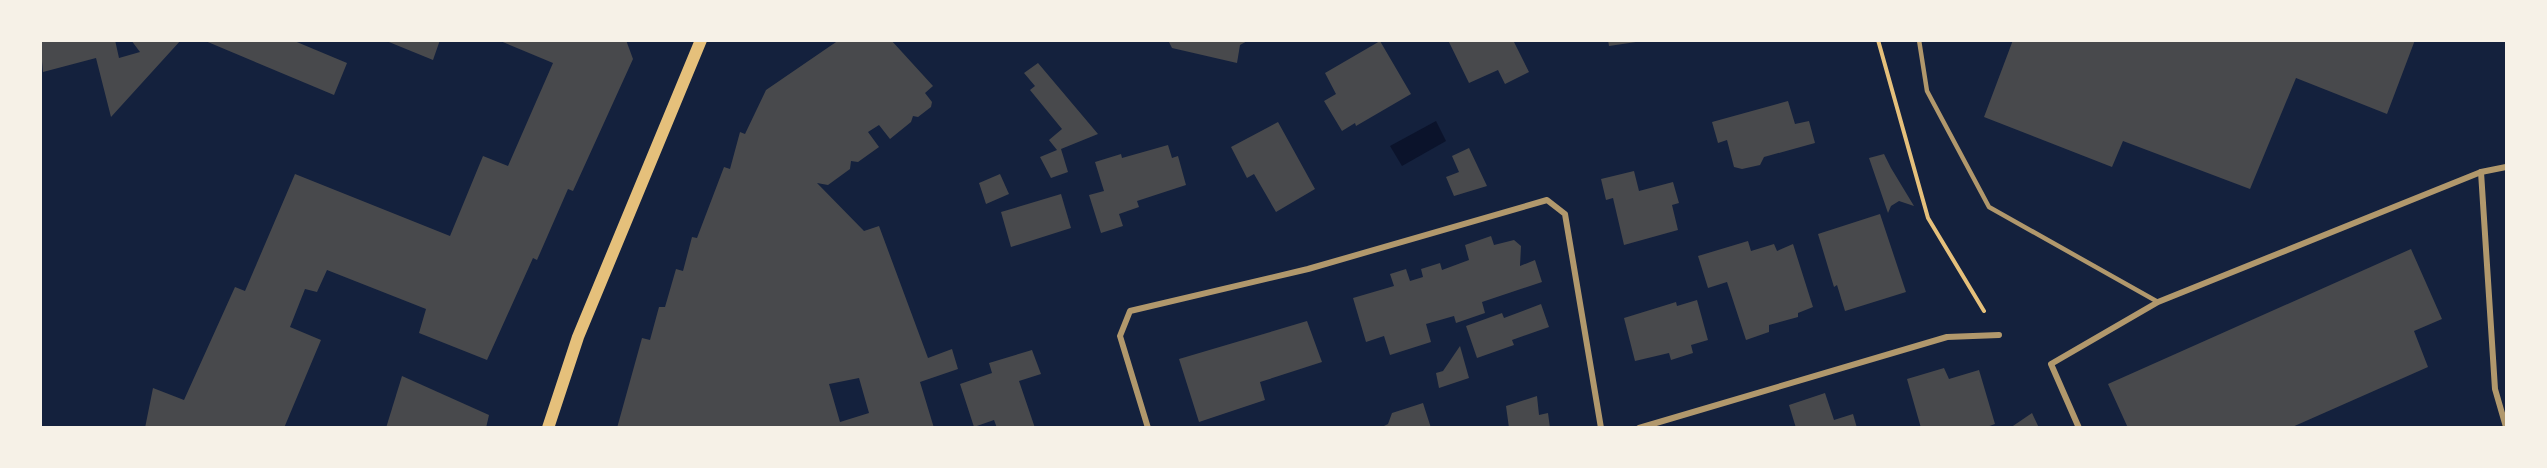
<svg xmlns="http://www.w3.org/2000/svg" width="2547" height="468" font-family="Cabin,sans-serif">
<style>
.water{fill:#0b132b}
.building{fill:#48494c;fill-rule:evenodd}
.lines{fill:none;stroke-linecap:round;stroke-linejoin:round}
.path{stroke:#e5c07b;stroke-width:4}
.service{stroke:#b1986c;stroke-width:4.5}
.minor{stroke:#b1986c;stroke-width:6}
.secondary{stroke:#e5c07b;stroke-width:12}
</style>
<rect width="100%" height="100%" fill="#14213d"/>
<!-- water -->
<polygon class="water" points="1436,121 1446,141 1402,166 1390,146"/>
<!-- building -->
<g class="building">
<polygon points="40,40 115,40 119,58 140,52 131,40 181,40 111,117 96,58 43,72"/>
<polygon points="203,40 292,40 347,63 334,95"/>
<polygon points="384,40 440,40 433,60"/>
<polygon points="498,40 626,40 633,59 573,191 568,189 537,260 533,258 487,360 419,333 426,309 327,270 317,292 305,289 290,327 321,340 284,428 145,428 153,388 184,400 235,287 245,291 295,174 450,236 483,156 508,166 553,63"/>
<path d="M839 40H891L933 86 925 93 932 102 931 107 918 117 913 116 911 122 890 139 879 125 868 132 879 147 858 162 851 161 850 169 828 185 817 183 864 231 879 226 928 358 952 349 958 369 920 382 934 428H617L642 338 650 340 659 307H665L676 269 683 271 692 237 697 238 724 167 730 169 740 132 745 134 766 90ZM859 378 869 413 840 422 829 384Z"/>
<polygon points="1168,40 1249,40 1240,45 1237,63 1172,48"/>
<polygon points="1448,40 1513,40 1529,72 1505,84 1498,70 1469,83"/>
<polygon points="1608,40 1636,40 1636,42 1609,46"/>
<polygon points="2013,40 2415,40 2387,114 2296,78 2250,189 2123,141 2112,167 1984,117"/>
<polygon points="1380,41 1411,94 1356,126 1355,123 1342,131 1324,101 1336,94 1325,73"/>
<polygon points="1038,63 1098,134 1061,149 1068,172 1051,178 1040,157 1057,150 1049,140 1062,129 1030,90 1035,86 1024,73"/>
<polygon points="1788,101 1795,124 1809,121 1815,143 1764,157 1760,165 1742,169 1734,167 1727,140 1718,143 1712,122"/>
<polygon points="1278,122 1315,189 1276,212 1254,174 1247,178 1231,147"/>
<polygon points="1168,145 1172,158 1178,156 1186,185 1137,201 1139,207 1119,214 1123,226 1101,233 1089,195 1104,191 1095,162 1121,154 1122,158"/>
<polygon points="1469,148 1487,186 1454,196 1446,177 1459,172 1452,156"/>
<polygon points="1884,154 1891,168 1914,206 1899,201 1891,206 1888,213 1869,158"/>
<polygon points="1634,171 1639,191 1673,182 1679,203 1672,205 1678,230 1624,245 1613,198 1606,200 1601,179"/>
<polygon points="1000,174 1009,194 986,204 979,183"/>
<polygon points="1061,194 1071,228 1011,247 1001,212"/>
<polygon points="1880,214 1906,292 1845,311 1837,285 1834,287 1818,234"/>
<polygon points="1491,236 1494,245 1514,240 1521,246 1520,266 1535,260 1542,282 1482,302 1485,313 1456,323 1454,316 1426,324 1431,342 1390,355 1384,336 1366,342 1353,298 1394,286 1390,274 1406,269 1410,281 1423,277 1421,269 1440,263 1442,270 1469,260 1465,245"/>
<polygon points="1748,241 1751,251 1774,244 1777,251 1793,244 1813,307 1798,313 1798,317 1769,325 1769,332 1746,340 1727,282 1708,288 1698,256"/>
<polygon points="2411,249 2442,319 2414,331 2428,367 2290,428 2128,428 2108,384"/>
<polygon points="1697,300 1708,340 1691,345 1693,353 1671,360 1669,353 1635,361 1624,318 1676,302 1677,306"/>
<polygon points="1541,304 1549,327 1512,340 1514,345 1477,358 1466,326 1502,313 1504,318"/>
<polygon points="1307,321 1322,362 1260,382 1265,400 1199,422 1179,359"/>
<polygon points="1460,346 1469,378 1439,388 1436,373 1443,371"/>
<polygon points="1032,350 1041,374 1019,381 1035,428 997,428 994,420 974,427 960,384 992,373 989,363"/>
<polygon points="1944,368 1949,379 1979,370 1995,424 1984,428 1921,428 1907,379"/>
<polygon points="402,376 489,415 486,428 386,428"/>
<polygon points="1825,393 1834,420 1853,414 1857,428 1796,428 1789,405"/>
<polygon points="1537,396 1539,415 1548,413 1550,428 1509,428 1506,406"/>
<polygon points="1423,403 1431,428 1380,428 1388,424 1392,413"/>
<polygon points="2032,413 2039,428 2010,428"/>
</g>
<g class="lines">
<!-- path -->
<polyline class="path" points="1878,40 1928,218 1984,311"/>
<!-- service -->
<polyline class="service" points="1919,40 1927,91 1989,207 2158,302"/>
<!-- minor -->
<g class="minor">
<polyline points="2481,172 2495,389 2506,427"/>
<polyline points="1148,428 1120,336 1130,311 1308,269 1547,200 1565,214 1601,428"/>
<polyline points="1639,428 1947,337 1999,335"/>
<polyline points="2079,428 2051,364 2158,302 2481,172 2506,167"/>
</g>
<!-- secondary -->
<polyline class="secondary" points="548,428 578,337 701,40"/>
</g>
<!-- border -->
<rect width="2547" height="468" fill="none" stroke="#f6f1e7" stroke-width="84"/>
</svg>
